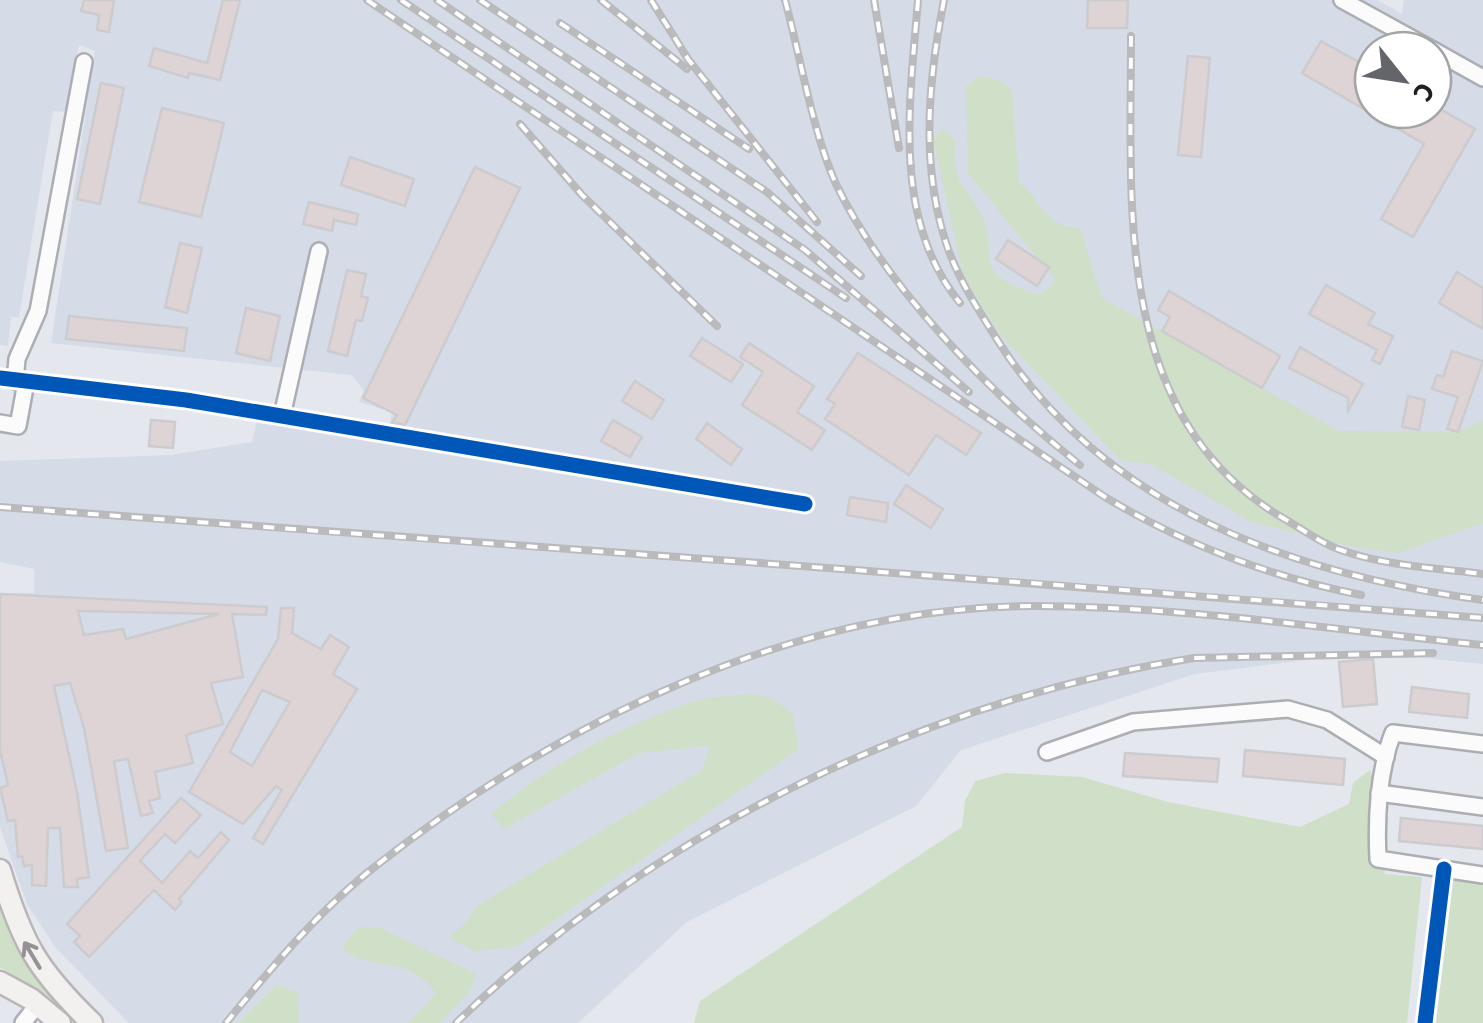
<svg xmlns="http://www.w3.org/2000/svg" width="1483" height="1023" font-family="'Source Sans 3',sans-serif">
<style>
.built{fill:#d5dce8;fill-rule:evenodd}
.green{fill:#cfdfc8}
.building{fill:#ded3d5;stroke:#cccbce;stroke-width:2.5;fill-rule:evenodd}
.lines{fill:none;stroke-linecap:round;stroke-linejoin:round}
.minor-casing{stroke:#acaeb3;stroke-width:20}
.major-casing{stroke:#bbb5b7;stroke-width:25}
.minor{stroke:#fbfbfc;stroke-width:15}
.major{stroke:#f3f0f0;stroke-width:20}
.rail-casing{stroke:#bababc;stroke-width:8}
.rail{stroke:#fff;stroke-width:4;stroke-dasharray:11;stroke-linecap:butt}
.cycleway-casing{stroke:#fff;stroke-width:21}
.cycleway{stroke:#0057b8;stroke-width:15}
.oneway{stroke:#939294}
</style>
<rect width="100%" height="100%" fill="#e4e7ed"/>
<!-- built -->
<path class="built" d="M0 0H1377L1402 14 1404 0H1483V664L1422 658H1320L1195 674 961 750 916 806 687 922 578 1023H129L55 947 27 904 0 827V593H34V569L0 562V461L171 455 252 442 257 421 397 441 400 435 389 426 392 412 359 402 364 390 351 375 51 343 95 51 79 45 65 112 53 111 19 317H11L8 346 0 345ZM1373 50H1433V110H1373Z"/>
<!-- green -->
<g class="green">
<path d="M979 76 998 80 1012 89 1019 183C1039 198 1050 230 1080 228L1102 298 1339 431 1458 432 1483 420V523L1398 553 1353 547 1251 522 1151 464 1120 460 998 332 963 274 933 139 943 128 955 140C954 185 959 176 979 210 1004 255 963 272 1040 295L1056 281 968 173 966 86Z"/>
<path d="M752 694 772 698 793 714 799 749 518 946 475 951 448 938 468 921 477 906 702 770 710 746 639 753 504 829 491 814C547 766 618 727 689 703 708 696 732 696 752 694Z"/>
<path d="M1370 770C1383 802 1380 839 1385 874L1422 877 1407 1023H694L700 1001 962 827 965 801 975 781 1005 773 1082 777 1168 802 1300 827 1349 804 1353 783Z"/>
<polygon points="1453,878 1483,883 1483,1023 1436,1023"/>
<polygon points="0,907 30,967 83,1023 71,1023 27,983 0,967"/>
<path d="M358 927 380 928 477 974 468 993 440 1023H408L436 993C407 952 373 975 342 948Z"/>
<polygon points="276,985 298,993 299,1023 238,1023"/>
</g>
<!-- building -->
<g class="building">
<polygon points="84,0 114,0 109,32 97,30 99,15 81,11"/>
<polygon points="223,0 240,0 220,80 189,73 188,78 149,66 154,48 207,63"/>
<polygon points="1088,0 1128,0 1127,28 1087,28"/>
<polygon points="1321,41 1373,70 1373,110 1433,110 1433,105 1475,129 1413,237 1381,219 1424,144 1302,73"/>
<polygon points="1188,56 1210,58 1201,157 1178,155"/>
<polygon points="101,83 124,88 100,204 77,199"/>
<polygon points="162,108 224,123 201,217 139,202"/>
<polygon points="350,157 414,179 405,206 341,185"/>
<polygon points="475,167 520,188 405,425 392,423 397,415 363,398"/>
<polygon points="309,202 358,214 356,225 334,220 332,231 303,224"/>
<polygon points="1008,240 1049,267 1037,286 996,259"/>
<polygon points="180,243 202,248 187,313 165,307"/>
<polygon points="347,270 366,274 361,296 368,298 362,321 356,320 347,356 328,351"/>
<polygon points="1457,272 1483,288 1483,329 1439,303"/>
<polygon points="1326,285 1375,313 1368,324 1393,336 1380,364 1372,360 1377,350 1309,314"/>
<polygon points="1169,291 1280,356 1262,388 1162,331 1170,317 1158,310"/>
<polygon points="246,308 280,316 270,361 236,353"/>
<polygon points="69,316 187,328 184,351 66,339"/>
<polygon points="702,338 743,364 731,382 690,356"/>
<polygon points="749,343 814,386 797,412 825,430 812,450 742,405 763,372 740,357"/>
<polygon points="1300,347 1363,384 1348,411 1348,398 1289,368"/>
<polygon points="1452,351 1483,361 1458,432 1447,429 1458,397 1432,389 1437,375 1443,377"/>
<polygon points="858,353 981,433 966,455 936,435 909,475 825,419 835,404 827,399"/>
<polygon points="635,381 664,400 652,419 622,401"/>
<polygon points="1408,396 1425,400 1419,430 1402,427"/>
<polygon points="151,420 175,422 173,448 149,446"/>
<polygon points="613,420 642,437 630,457 601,441"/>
<polygon points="707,423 742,449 731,465 696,439"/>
<polygon points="906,485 943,509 931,528 894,504"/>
<polygon points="850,497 888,503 886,522 847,515"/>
<path d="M0 594 267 607 266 615 232 614 243 677 211 683 223 724 186 735 193 763 155 772 160 798 149 801 153 813 141 816 128 759 114 761 128 848 106 851 84 728 70 683 54 686 77 792 89 877 77 879 78 887H64L60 828H48L46 886 32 885V865L24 866 22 856 18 857 15 820 8 821 0 788 8 785 0 750ZM78 611 219 614 126 639 123 629 84 635Z"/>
<path d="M281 608H294L292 633 321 649 330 635 349 647 333 674 357 689 263 844 253 838 282 790 276 786 243 824 189 792 278 639ZM262 690 290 702 252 766 230 752Z"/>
<polygon points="1373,659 1377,704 1343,707 1339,662"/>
<polygon points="1412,687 1469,694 1467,718 1409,712"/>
<polygon points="1245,750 1345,759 1343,785 1243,776"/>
<polygon points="1125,753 1219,759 1217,782 1123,776"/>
<polygon points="181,798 201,815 175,843 165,834 140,861 162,883 190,851 198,858 221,832 229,840 179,899 182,902 175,910 154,890 89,957 74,942 80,936 67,924"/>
<polygon points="1401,818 1483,826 1483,849 1399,841"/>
</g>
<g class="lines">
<!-- minor casing -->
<g class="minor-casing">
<g id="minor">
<polyline points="1342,0 1433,50"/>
<polyline points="1433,50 1483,78"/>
<polyline points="0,378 186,400 805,504"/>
<polyline points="15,381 17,359 38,311 84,62"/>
<polyline points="282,416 319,251"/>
<polyline points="0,423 18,426 26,382"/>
<path d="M1483 744 1393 733C1378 772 1376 817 1378 859L1483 875"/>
<polyline points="1047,752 1133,722 1288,709 1327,720 1386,757"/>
<polyline points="1379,793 1483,807"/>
<polyline points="23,1023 38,1004"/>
<polyline points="1425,1023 1444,869"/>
</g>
</g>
<!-- major casing -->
<g class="major-casing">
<g id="major">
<path d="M0 870C22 943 37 970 92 1023"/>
<polyline points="0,982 31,999 60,1023"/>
</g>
</g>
<!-- minor -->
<use href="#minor" class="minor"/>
<!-- major -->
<use href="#major" class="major"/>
<!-- rail casing -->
<g class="rail-casing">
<g id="rail">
<path d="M367 0 1105 497C1183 544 1272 577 1361 595"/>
<polyline points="401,0 846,298"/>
<polyline points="437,0 805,250 969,392"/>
<polyline points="480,0 767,192 861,276"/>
<polyline points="601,0 687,69"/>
<polyline points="651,0 688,59 817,222"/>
<path d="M785 0C800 55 813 134 836 184 886 288 990 393 1080 465"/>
<polyline points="874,0 899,148"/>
<path d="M918 0C910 101 891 219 960 303"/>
<path d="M944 0C929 77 921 156 943 233 954 273 976 306 998 341 1105 509 1294 574 1483 600"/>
<polyline points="560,23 749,149"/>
<path d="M1131 36C1131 210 1112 421 1288 521 1305 531 1322 544 1341 550 1385 566 1436 568 1483 574"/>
<polyline points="520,124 582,195 717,326"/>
<path d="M0 507C494 545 989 578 1483 618"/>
<path d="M226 1023C272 967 320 909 377 865 561 721 794 607 1032 606 1182 606 1334 630 1483 645"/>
<path d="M456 1023C652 833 925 700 1194 658L1433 653"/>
</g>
</g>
<!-- rail -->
<use href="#rail" class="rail"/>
<!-- cycleway casing -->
<g class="cycleway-casing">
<g id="cycleway">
<polyline points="0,378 186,400 805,504"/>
<polyline points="1425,1023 1444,869"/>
</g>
</g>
<!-- cycleway -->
<use href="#cycleway" class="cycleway"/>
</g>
<!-- one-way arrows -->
<defs><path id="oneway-shaft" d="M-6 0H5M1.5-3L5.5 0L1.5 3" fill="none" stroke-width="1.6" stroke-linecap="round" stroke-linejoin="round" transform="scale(2.5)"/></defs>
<use class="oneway" href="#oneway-shaft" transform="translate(32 955) rotate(-121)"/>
<!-- north arrow -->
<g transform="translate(1403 80) rotate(120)"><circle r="48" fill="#ffffff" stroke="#a5a5a7" stroke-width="2.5"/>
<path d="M0-8L18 38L0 25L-18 38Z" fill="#63656a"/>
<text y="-15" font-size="28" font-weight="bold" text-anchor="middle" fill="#1d1f23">С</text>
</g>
</svg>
